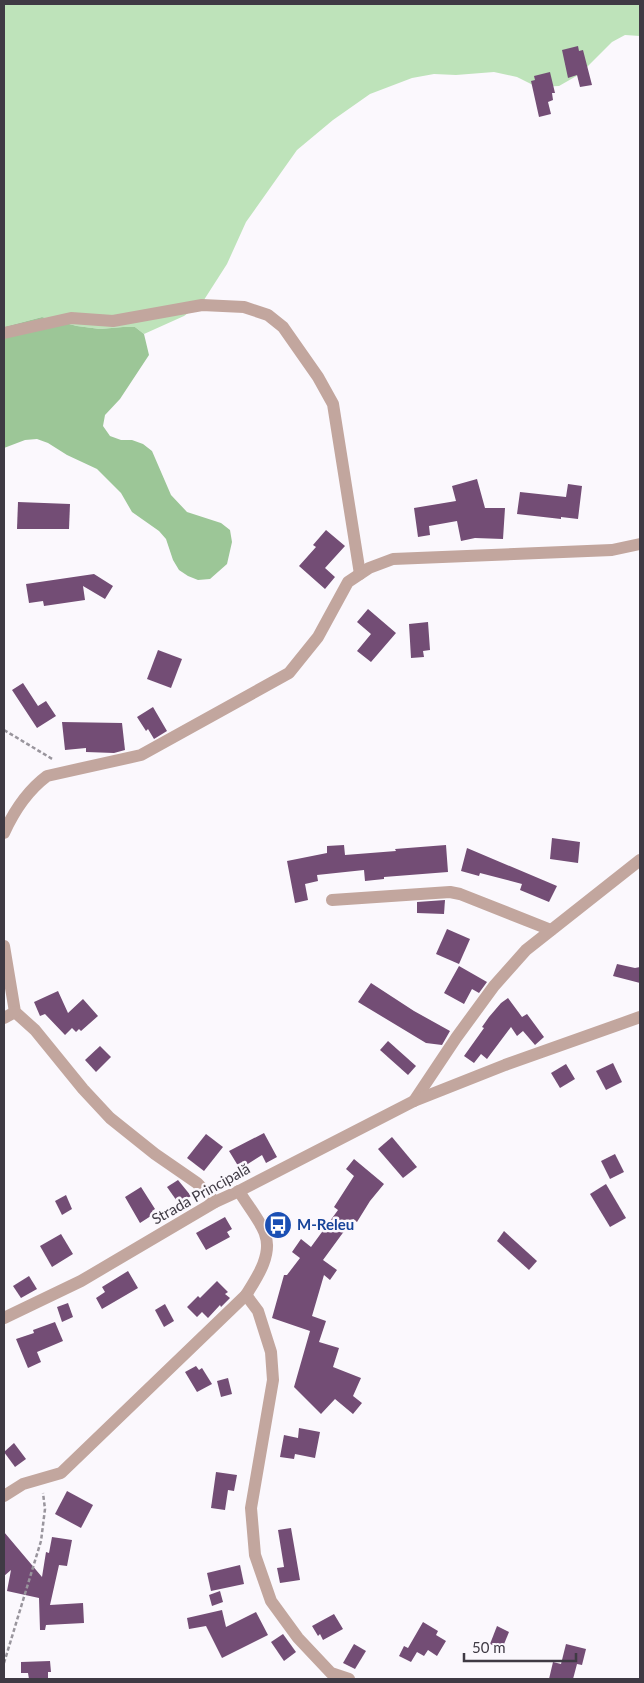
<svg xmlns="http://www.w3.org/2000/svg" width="644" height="1683" font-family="Lato,sans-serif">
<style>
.green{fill:#bee3ba}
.forest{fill:#9cc697}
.building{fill:#734d75}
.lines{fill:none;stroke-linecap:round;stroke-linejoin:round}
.path{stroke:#99959d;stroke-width:2.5;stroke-dasharray:4 2.5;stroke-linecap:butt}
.minor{stroke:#c2a69e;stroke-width:12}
.labels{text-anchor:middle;stroke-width:5;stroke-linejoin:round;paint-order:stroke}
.street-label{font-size:15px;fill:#3f3a44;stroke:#fbf8fd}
.transit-label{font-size:15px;font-weight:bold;fill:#164399;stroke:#fbf8fd;text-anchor:start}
</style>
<rect width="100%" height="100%" fill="#fbf8fd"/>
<!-- green -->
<polygon class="green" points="4,4 640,4 640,36 625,35 612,42 580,74 559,86 537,87 517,77 494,72 456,75 434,74 412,78 370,94 333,120 297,150 246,222 227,264 202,303 184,316 144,334 135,327 123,327 100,329 77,326 42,317 4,327"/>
<!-- forest -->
<polygon class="forest" points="42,317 77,326 100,329 123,327 135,327 144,334 149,355 120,399 105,415 103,426 110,436 121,440 132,440 143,444 152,451 171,495 187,512 221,523 230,530 232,542 227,564 210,579 198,580 188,576 179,570 173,560 166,539 159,531 132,512 121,493 97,469 67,455 48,443 37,439 25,440 4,448 4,327"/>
<!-- building -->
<g class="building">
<polygon points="578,46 579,51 583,50 592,85 580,87 577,75 568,78 562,50"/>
<polygon points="550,72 555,93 552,93 553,100 548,102 551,114 539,117 531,81 535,80 534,76"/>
<polygon points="477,479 485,508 505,508 503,539 475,538 461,541 457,521 429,526 430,535 418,537 414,508 456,501 452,486"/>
<polygon points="568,484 582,486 578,519 561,517 561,519 517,514 520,492 566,497"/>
<polygon points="18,502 70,504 69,529 17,529"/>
<polygon points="326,530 345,546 325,568 335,577 325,589 299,566 316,547 313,545"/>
<polygon points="94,574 113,586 105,599 83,586 85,600 44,606 43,601 29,603 26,584"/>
<polygon points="368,609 396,633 371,662 357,651 371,634 357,622"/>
<polygon points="428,622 430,650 423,651 424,657 411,658 409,624"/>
<polygon points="158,650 182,659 171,688 147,679"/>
<polygon points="23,683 38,706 46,701 56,716 37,728 12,690"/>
<polygon points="153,707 167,731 154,739 148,729 146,731 137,717"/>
<polygon points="62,722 122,723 125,750 114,753 86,752 86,748 65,750"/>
<polygon points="552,838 580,842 578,863 550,859"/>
<polygon points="344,845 345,855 396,851 395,849 446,845 448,872 384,877 384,879 365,881 364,870 317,875 318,881 305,884 308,900 295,903 287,861 327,853 327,846"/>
<polygon points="467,848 557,886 549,902 520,890 522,884 480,873 479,876 461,871"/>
<polygon points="445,900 444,914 417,913 417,902"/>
<polygon points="447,929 470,939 459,964 436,954"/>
<polygon points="617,964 635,968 640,967 640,983 613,976"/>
<polygon points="459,966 487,982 479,993 472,989 464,1004 444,993"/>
<polygon points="371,983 414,1011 450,1031 442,1045 426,1043 358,1002"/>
<polygon points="58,991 68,1013 83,999 98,1016 81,1031 79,1029 76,1032 72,1028 65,1035 45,1014 40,1016 34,1002"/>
<polygon points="508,998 522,1017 527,1014 544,1037 535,1045 523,1031 517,1036 511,1027 487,1059 481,1054 474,1063 464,1056 484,1028 482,1027 489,1017 501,1003"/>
<polygon points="388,1041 416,1066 408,1075 380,1050"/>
<polygon points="100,1046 111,1057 96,1072 85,1060"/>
<polygon points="613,1063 622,1082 606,1090 596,1071"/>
<polygon points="566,1064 575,1079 560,1088 551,1073"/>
<polygon points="264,1133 277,1157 266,1163 262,1155 240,1169 229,1151"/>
<polygon points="206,1134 223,1147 204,1171 187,1158"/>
<polygon points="392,1137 417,1167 403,1178 378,1149"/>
<polygon points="615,1154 624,1172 610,1179 601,1161"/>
<polygon points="354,1159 384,1184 370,1201 357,1222 353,1219 323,1260 337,1270 330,1280 324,1275 312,1316 326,1321 319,1342 339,1348 333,1367 361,1378 353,1396 362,1403 353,1414 335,1399 321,1414 294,1387 310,1331 272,1318 284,1275 287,1275 300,1258 292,1252 301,1239 311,1247 338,1210 334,1207 354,1176 346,1169"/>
<polygon points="178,1180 191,1196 179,1204 167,1187"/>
<polygon points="606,1184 626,1218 610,1227 590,1194"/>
<polygon points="141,1187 155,1209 152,1211 154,1214 140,1223 125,1197"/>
<polygon points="66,1195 72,1209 62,1215 55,1201"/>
<polygon points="225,1217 232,1229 227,1232 230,1237 206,1250 196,1233"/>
<polygon points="504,1231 537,1261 529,1270 497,1241"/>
<polygon points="61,1234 73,1254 52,1267 40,1246"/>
<polygon points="128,1271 138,1288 102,1309 96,1298 105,1292 102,1287"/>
<polygon points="29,1276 37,1289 21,1298 13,1286"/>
<polygon points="217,1281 228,1292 225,1294 230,1298 221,1307 220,1305 208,1318 202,1312 197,1317 187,1307 198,1296 200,1298"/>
<polygon points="68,1303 73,1317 62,1322 57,1307"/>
<polygon points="165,1304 174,1321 164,1327 155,1310"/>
<polygon points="55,1322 63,1341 37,1352 41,1362 28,1368 16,1339 34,1333 33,1330"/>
<polygon points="196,1366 199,1370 202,1368 212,1384 197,1392 185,1372"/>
<polygon points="228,1378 232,1394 221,1397 217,1381"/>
<polygon points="299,1428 320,1432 315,1458 295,1454 294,1459 280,1457 284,1435 298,1438"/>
<polygon points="14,1443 26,1459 15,1467 4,1452"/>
<polygon points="216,1472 237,1475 234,1491 228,1490 225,1510 211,1508"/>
<polygon points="67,1491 93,1505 81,1528 55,1514"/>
<polygon points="291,1528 300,1580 280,1583 277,1568 284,1567 278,1530"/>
<polygon points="4,1532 42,1577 46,1552 49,1553 52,1537 72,1540 67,1566 59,1565 50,1605 83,1603 84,1623 46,1625 45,1630 40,1630 39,1598 7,1591 11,1570 4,1576"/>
<polygon points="240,1565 244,1584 211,1591 207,1573"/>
<polygon points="220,1591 223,1602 212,1606 209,1595"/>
<polygon points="222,1610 226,1627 256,1612 268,1635 222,1658 206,1626 189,1629 187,1618"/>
<polygon points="334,1614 343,1629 323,1640 320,1634 318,1636 312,1626"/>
<polygon points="423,1622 438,1631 436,1635 446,1641 437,1656 428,1650 424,1656 417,1652 411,1662 399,1656 404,1646 414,1651 408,1648"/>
<polygon points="497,1626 509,1632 502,1649 490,1644"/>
<polygon points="283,1634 296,1652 284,1661 271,1642"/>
<polygon points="354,1644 366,1651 355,1669 343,1663"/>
<polygon points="566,1644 586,1649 582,1665 577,1664 573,1679 549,1679 553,1662 561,1664"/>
<polygon points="50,1661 51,1672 48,1672 48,1679 29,1679 28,1673 21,1673 21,1662"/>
</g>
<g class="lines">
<!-- path -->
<g class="path">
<polyline points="4,730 54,760"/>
<polyline points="4,1663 41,1541 45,1509 43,1493"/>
</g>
<!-- minor -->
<g class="minor">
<polyline points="4,333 71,318 113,321 202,305 244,307 268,315 283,327 318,377 333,404 360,574"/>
<path d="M4 833C14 811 27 791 47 776L141 755 289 673 318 637 348 582 369 568 393 559 612 550 640 544"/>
<polyline points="332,900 450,892 460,894 551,930"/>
<polyline points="4,946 15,1012 35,1030 83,1089 110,1118 155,1154 197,1183 215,1202"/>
<polyline points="4,1018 15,1012"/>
<polyline points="414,1101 456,1038 494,986 526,950 640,860"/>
<polyline points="246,1295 258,1311 271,1352 273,1380 251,1508 255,1555 271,1601 298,1638 331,1673 349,1679"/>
<polyline points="4,1318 81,1281 215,1202 239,1191 414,1101 505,1065 640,1017"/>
<path d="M4 1496 23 1484 61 1473 246 1295C256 1279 273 1255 265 1234 262 1223 245 1202 239 1191"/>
</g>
</g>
<!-- icons -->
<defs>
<g id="bus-disc" transform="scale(1.4375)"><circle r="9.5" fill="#1a4fb4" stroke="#fbf8fd"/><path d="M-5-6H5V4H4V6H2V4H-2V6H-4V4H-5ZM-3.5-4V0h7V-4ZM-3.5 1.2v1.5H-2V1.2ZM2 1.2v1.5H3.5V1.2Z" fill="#fff"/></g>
</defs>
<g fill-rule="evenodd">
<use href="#bus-disc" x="278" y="1225"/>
</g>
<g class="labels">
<!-- street labels -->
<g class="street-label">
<text transform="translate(201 1194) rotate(-29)" y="5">Strada Principală</text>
</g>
<!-- transit labels -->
<g class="transit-label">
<text x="297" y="1230">M-Releu</text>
</g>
</g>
<!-- border -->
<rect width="644" height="1683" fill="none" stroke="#3f3a44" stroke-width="10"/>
<!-- scale -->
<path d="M464 1653v8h112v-8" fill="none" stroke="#3f3a44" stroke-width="2.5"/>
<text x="472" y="1653" font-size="15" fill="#3f3a44" stroke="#fbf8fd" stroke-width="4" paint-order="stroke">50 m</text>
</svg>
